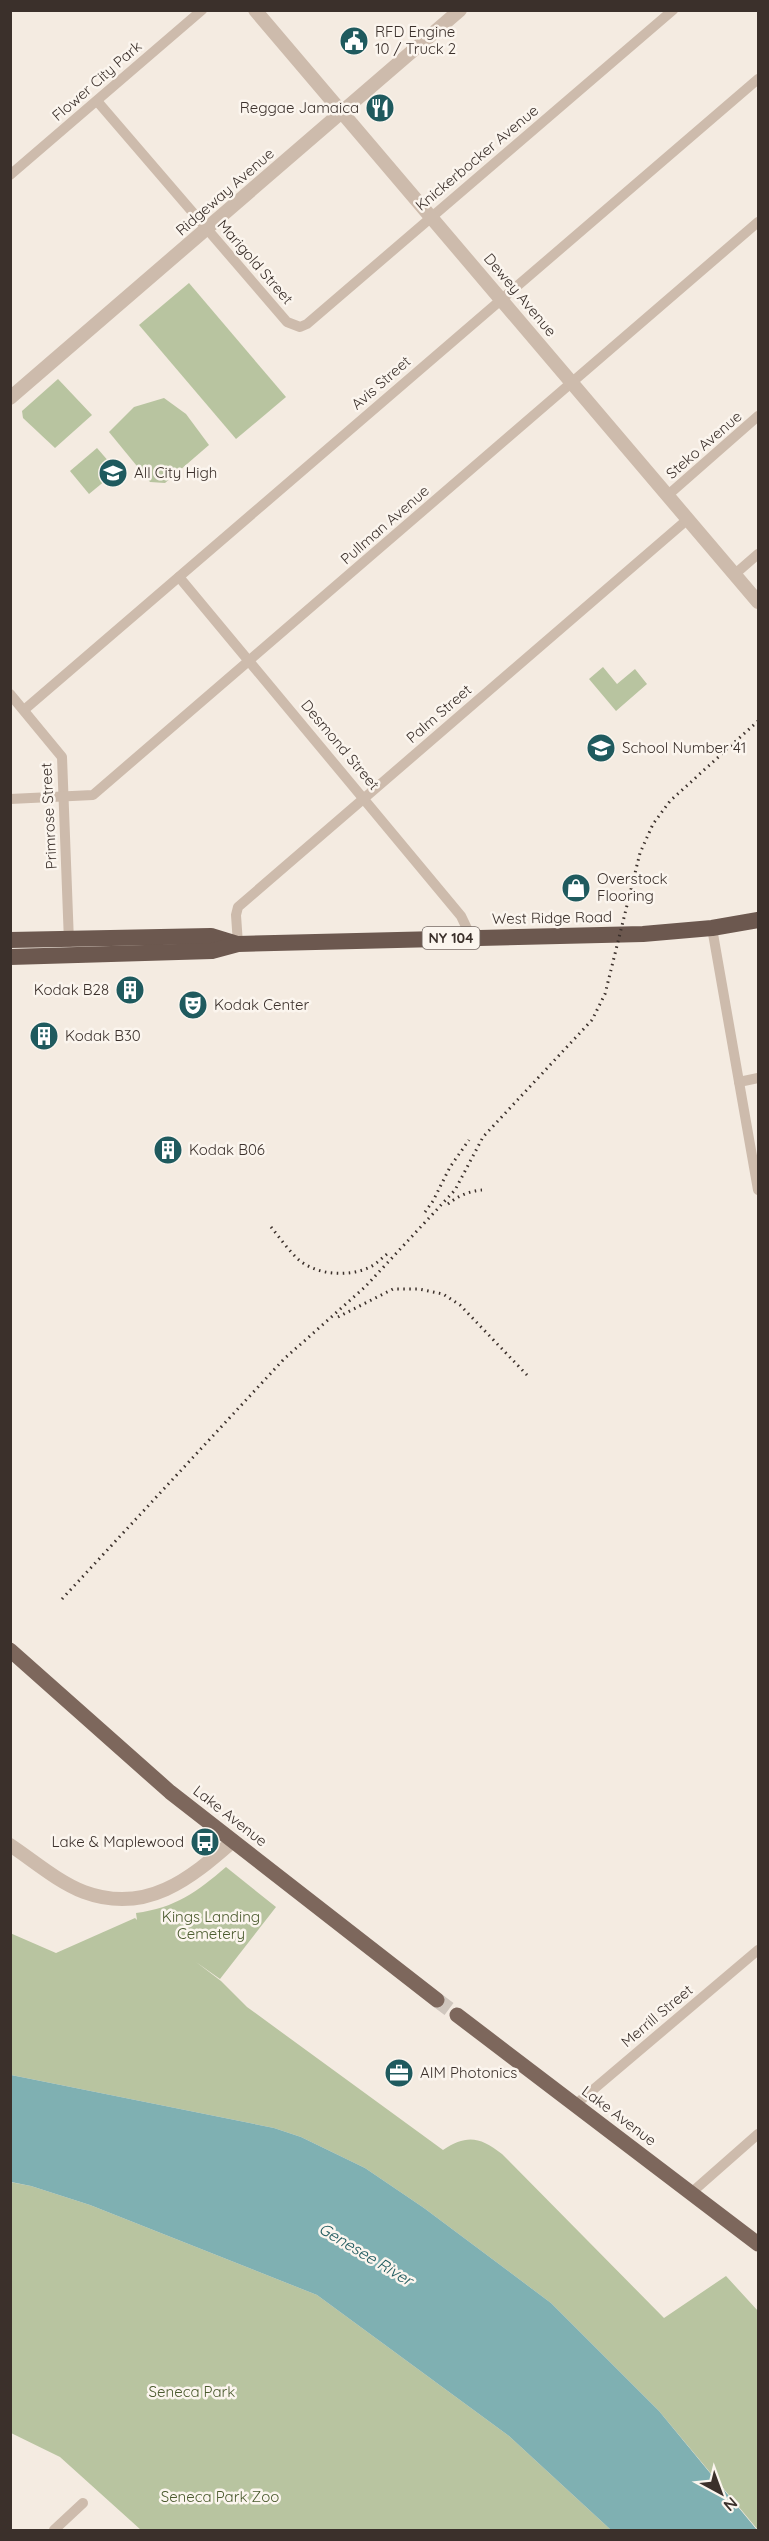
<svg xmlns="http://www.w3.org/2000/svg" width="769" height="2541" font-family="Quicksand,sans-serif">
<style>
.green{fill:#b8c4a0}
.water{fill:#7fb0b2}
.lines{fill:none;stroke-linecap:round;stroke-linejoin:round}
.primary-tunnel{stroke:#cfc6bd;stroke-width:15;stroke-dasharray:15 8;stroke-linecap:butt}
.minor{stroke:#cdbbac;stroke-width:10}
.tertiary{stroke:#cdbbac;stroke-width:14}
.primary{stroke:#7d675c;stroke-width:15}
.trunk{stroke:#6c584f;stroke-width:16}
.rail{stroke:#3b302b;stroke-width:3;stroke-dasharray:1.5 4.5;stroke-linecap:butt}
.labels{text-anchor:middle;stroke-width:5;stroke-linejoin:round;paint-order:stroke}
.shield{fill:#fbf5ee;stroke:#756b66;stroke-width:1.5}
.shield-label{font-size:14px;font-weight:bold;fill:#3b302b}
.poi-label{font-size:15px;fill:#3b302b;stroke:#fbf5ee;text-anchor:start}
.street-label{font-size:15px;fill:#3b302b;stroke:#fbf5ee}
.park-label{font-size:15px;fill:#4a5a2e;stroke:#fbf5ee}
.water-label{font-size:16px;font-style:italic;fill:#1f5a5e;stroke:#fbf5ee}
</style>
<rect width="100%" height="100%" fill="#f4ebe1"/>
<!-- green -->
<g class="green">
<polygon points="189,283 286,397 236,439 139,325"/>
<polygon points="58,379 92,415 55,448 23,418 22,411"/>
<polygon points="164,398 186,414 209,445 165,483 150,482 109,432 134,407"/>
<polygon points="97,448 117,471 89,494 70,471"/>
<polygon points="603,667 617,684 635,669 647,684 616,711 589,679"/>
<path d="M226 1867 276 1907 220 1979 196 1962 221 1981 247 2007 443 2150C467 2134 480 2137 502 2154L664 2318 726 2276 758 2311V2530L659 2411 551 2303 424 2208 365 2168 301 2137 274 2128 11 2075 10 1933 56 1953 135 1918 137 1920 136 1913C175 1908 197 1892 226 1867Z"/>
<polygon points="10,2182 31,2186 90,2205 317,2295 509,2436 611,2530 141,2530 60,2457 11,2433"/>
</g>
<!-- water -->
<polygon class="water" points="11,2075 274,2128 301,2137 365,2168 424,2208 551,2303 659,2411 757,2530 611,2530 509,2436 317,2295 90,2205 31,2186 11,2182"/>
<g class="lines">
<!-- primary-tunnel -->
<polyline class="primary-tunnel" points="437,2000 457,2015"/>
<!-- minor -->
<g class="minor">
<polyline points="97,101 287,322 300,327 307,324 673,10"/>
<polyline points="10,175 202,10"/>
<polyline points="668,495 758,416"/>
<polyline points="735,574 758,554"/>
<polyline points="179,577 461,916 471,937"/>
<polyline points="10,694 62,757 69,942"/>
<polyline points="24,710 758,79"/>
<polyline points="10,799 93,795 758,222"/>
<polyline points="712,928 758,1190"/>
<polyline points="238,944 236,915 238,907 688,519"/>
<polyline points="739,1082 758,1078"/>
<polyline points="575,2105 758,1950"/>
<polyline points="691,2193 758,2134"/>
<polyline points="54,2530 83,2503"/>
</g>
<!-- tertiary -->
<g class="tertiary">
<polyline points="255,10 758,602"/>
<polyline points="10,398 460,10"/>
<path d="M10 1845C34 1861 58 1882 84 1892 146 1915 190 1879 233 1841"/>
</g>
<!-- primary -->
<g class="primary">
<polyline points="10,1650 170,1792 437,2000"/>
<polyline points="457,2015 758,2244"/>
</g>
<!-- trunk -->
<g class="trunk">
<polyline points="10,940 211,936 237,944"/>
<polyline points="10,957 212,951 238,944 643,934 712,928 758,920"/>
</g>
<!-- rail -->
<g class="rail">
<path d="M448 1204C458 1196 469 1191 482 1190"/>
<polyline points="425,1212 433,1201 450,1167 469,1140"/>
<path d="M271 1227C280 1238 289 1251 299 1260 317 1275 347 1277 368 1268 375 1265 381 1259 387 1254"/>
<polyline points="338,1317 393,1289 419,1289 443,1294 460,1305 527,1375"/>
<polyline points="62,1599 284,1359 365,1287 455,1190 483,1137 592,1020 605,994 640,853 653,824 670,801 758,721"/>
</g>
</g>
<!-- icons -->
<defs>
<g id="civic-disc" transform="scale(1.5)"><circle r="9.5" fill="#1f5a5e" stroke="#fbf5ee"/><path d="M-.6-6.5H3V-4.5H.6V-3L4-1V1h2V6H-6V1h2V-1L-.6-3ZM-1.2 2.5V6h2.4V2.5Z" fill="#fff"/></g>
<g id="restaurant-disc" transform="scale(1.5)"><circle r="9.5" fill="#1f5a5e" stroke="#fbf5ee"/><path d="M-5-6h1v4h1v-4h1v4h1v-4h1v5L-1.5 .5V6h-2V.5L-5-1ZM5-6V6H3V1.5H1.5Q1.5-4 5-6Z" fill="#fff"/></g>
<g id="school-disc" transform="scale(1.5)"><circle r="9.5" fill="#1f5a5e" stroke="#fbf5ee"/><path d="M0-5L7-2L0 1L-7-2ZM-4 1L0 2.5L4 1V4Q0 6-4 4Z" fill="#fff"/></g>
<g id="shop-disc" transform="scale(1.5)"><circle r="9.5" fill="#1f5a5e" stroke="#fbf5ee"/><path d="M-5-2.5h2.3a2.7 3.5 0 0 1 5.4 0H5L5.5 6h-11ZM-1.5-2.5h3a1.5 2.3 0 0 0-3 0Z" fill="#fff"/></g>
<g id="building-disc" transform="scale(1.5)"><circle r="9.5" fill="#1f5a5e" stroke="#fbf5ee"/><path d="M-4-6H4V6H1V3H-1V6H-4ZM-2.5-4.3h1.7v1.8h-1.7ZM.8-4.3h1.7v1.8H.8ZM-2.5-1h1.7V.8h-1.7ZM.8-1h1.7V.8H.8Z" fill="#fff"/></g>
<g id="theatre-disc" transform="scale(1.5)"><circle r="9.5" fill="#1f5a5e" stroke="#fbf5ee"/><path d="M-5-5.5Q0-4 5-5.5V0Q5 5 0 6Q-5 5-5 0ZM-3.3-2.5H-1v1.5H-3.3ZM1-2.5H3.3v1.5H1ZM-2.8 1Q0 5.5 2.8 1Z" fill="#fff"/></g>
<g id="bus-disc" transform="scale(1.5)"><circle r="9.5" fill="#1f5a5e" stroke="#fbf5ee"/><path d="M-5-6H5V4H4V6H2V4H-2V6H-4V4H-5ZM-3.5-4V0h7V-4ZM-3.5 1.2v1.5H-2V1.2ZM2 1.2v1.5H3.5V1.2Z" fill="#fff"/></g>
<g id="office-disc" transform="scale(1.5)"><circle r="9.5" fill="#1f5a5e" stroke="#fbf5ee"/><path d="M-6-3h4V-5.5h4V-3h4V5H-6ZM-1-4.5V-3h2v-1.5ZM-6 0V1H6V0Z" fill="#fff"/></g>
</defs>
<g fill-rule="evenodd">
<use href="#civic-disc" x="354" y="41"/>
<use href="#restaurant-disc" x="380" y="108"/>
<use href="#school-disc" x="113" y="473"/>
<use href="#school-disc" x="601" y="748"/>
<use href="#shop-disc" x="576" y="888"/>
<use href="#building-disc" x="130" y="990"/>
<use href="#theatre-disc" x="193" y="1005"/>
<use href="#building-disc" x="44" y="1036"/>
<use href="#building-disc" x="168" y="1150"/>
<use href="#bus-disc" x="205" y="1842"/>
<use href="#office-disc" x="399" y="2073"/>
</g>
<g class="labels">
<!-- shield labels -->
<rect class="shield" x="422.5" y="927" width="57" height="22" rx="4.5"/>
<g class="shield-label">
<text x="451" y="943">NY 104</text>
</g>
<!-- poi labels -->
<g class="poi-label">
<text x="375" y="37">RFD Engine<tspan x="375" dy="17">10 / Truck 2</tspan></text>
<text x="359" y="113" text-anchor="end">Reggae Jamaica</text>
<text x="134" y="478">All City High</text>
<text x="622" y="753">School Number 41</text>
<text x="597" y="884">Overstock<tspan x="597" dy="17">Flooring</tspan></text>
<text x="109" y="995" text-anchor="end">Kodak B28</text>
<text x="214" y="1010">Kodak Center</text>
<text x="65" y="1041">Kodak B30</text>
<text x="189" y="1155">Kodak B06</text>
<text x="184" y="1847" text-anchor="end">Lake &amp; Maplewood</text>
<text x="420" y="2078">AIM Photonics</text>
</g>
<!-- street labels -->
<g class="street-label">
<text transform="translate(97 81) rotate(-41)" y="5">Flower City Park</text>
<text transform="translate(477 158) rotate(-40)" y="5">Knickerbocker Avenue</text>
<text transform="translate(225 192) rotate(-41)" y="5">Ridgeway Avenue</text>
<text transform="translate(255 262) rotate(49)" y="5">Marigold Street</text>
<text transform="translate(520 295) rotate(50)" y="5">Dewey Avenue</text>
<text transform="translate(381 383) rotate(-41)" y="5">Avis Street</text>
<text transform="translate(704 445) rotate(-41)" y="5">Steko Avenue</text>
<text transform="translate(385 525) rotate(-41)" y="5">Pullman Avenue</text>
<text transform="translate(439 714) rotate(-41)" y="5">Palm Street</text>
<text transform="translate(340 745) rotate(50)" y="5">Desmond Street</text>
<text transform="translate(49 816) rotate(-93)" y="5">Primrose Street</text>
<text transform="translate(552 918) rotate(-1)" y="5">West Ridge Road</text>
<text transform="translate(230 1816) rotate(38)" y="5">Lake Avenue</text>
<text transform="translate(657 2016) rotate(-40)" y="5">Merrill Street</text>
<text transform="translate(619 2116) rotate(37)" y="5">Lake Avenue</text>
</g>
<!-- park labels -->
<g class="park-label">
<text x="211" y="1922">Kings Landing<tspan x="211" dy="17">Cemetery</tspan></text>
<text x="192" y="2397">Seneca Park</text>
<text x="220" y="2502">Seneca Park Zoo</text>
</g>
<!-- water labels -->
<g class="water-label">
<text transform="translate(366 2254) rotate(31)" y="6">Genesee River</text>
</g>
</g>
<!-- border -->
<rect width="769" height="2541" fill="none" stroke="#3b302b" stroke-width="24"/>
<!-- north arrow -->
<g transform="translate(721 2493) rotate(139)" stroke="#fbf5ee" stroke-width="4.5" paint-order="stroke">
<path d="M0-4.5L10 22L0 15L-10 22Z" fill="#3b302b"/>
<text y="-9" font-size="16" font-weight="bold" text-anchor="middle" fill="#3b302b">N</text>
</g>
</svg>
